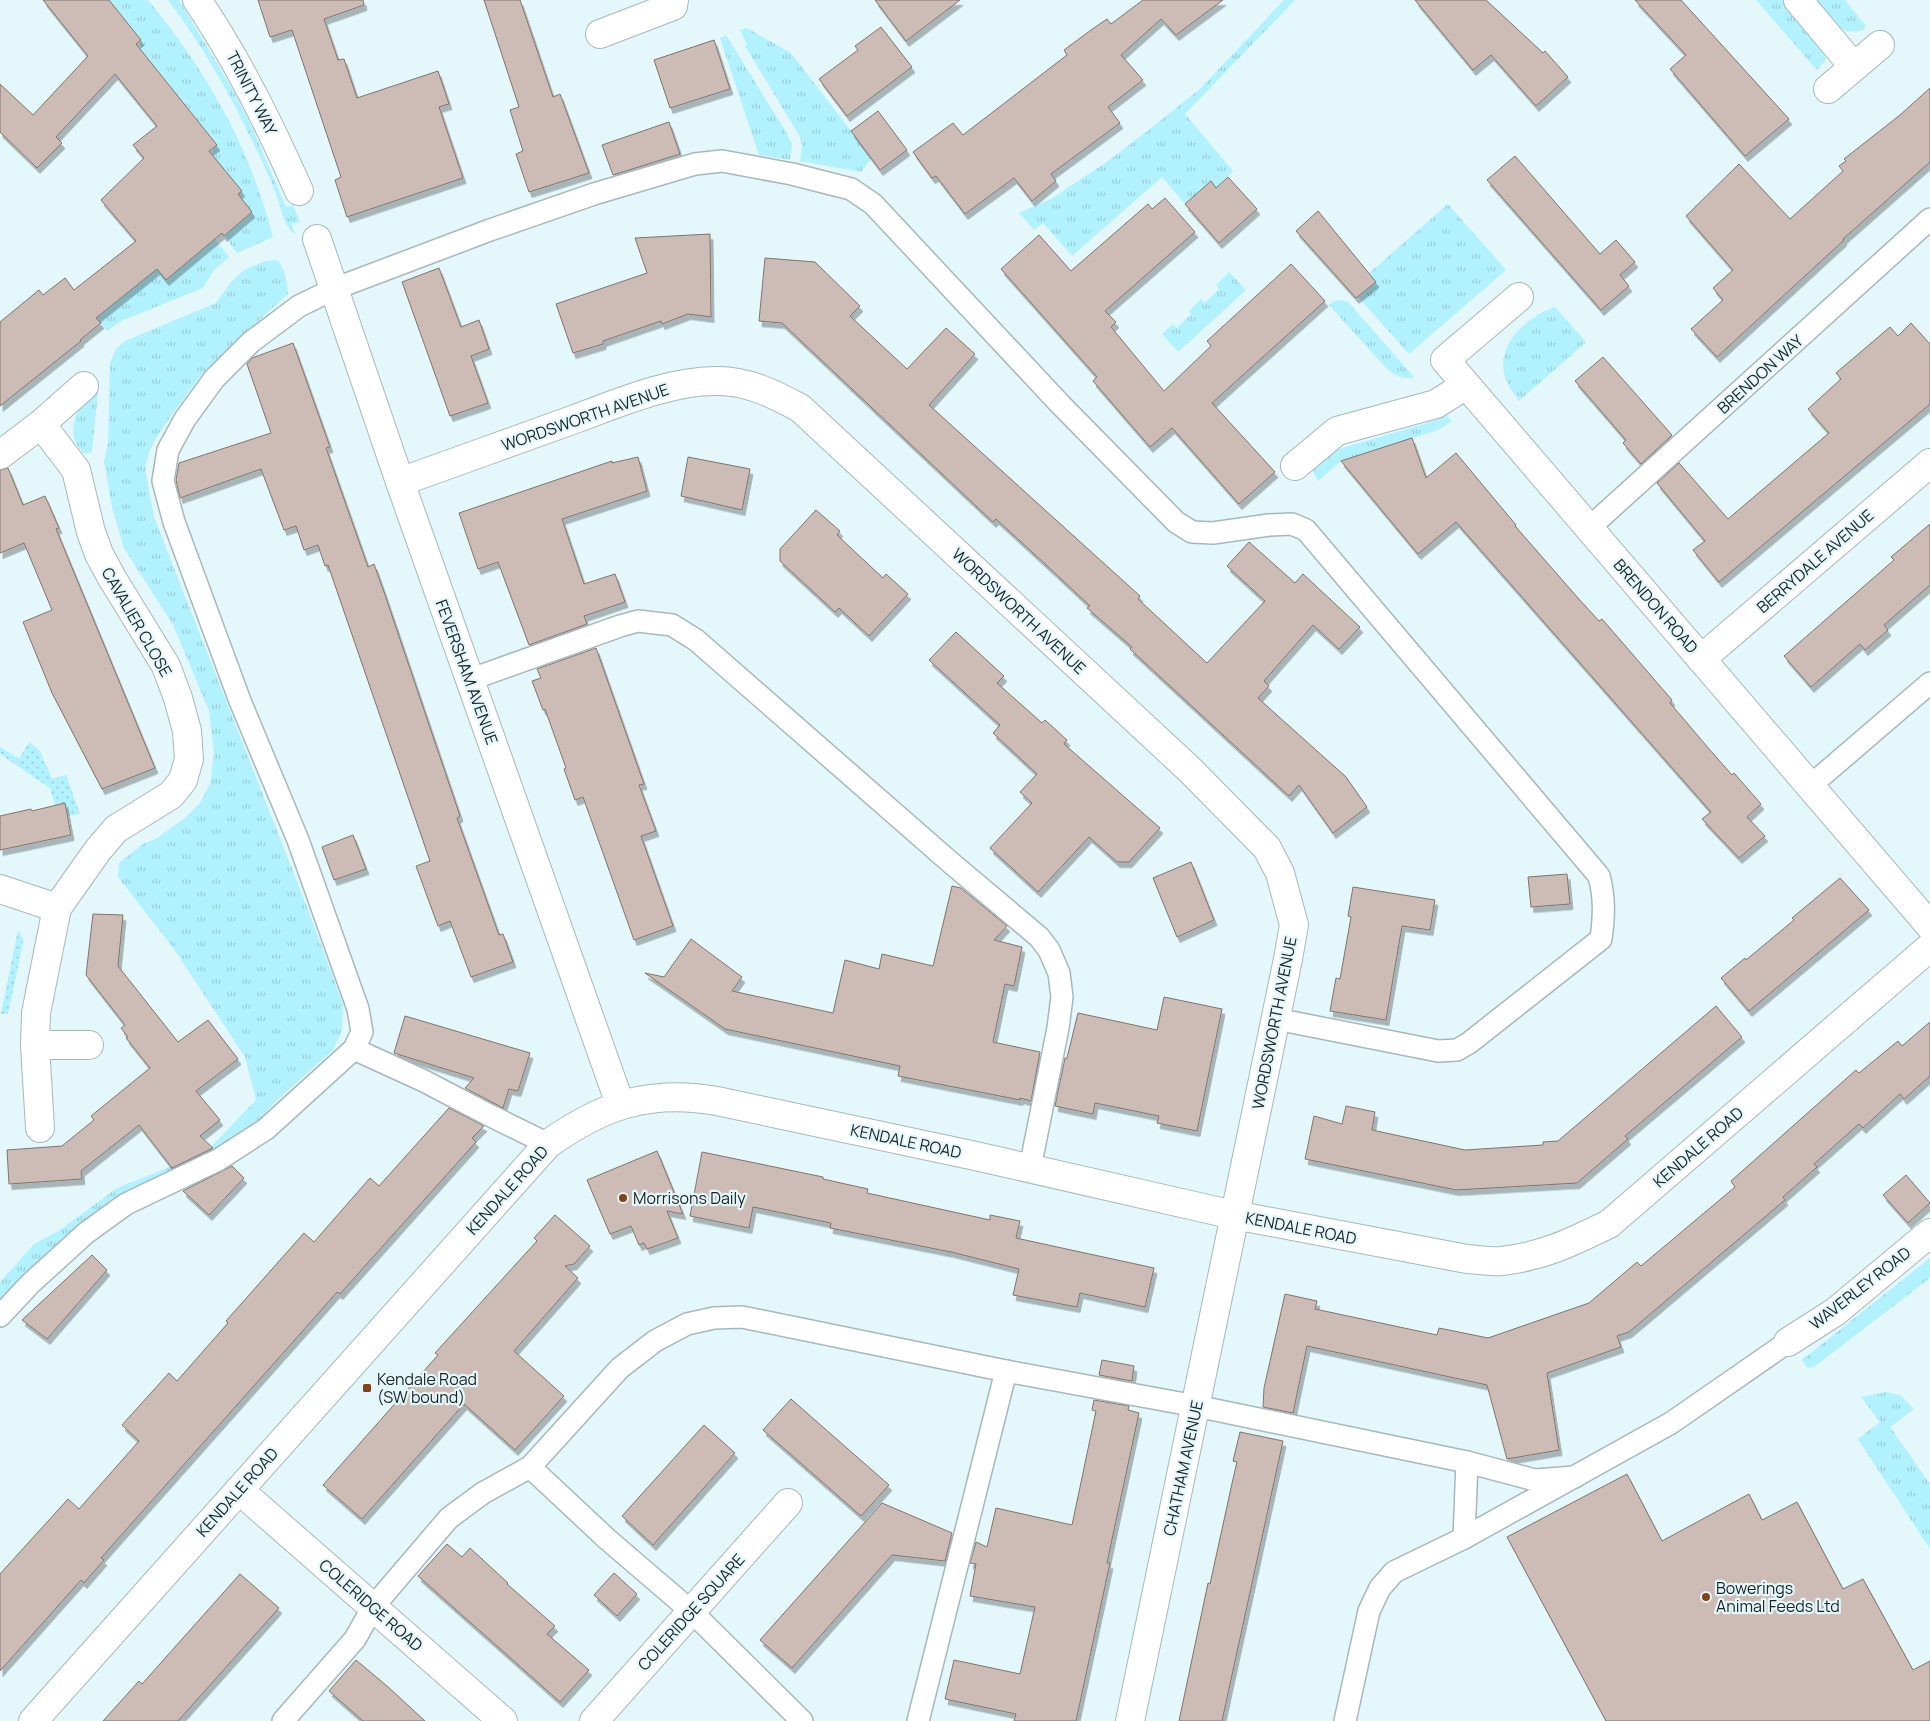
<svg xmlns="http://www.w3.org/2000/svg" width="1930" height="1721" font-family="Manrope,sans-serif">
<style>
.grass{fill:url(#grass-tufts)}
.garden{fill:url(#garden-dots)}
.building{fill:#ccbcb5;stroke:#81736c;filter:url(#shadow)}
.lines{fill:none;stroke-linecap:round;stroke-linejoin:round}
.service-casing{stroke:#a6b8bb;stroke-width:24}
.minor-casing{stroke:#a6b8bb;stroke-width:30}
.service{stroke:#fff;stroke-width:21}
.minor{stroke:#fff;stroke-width:28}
.poi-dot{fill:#864119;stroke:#e4f7fa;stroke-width:2}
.labels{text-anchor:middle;stroke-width:4.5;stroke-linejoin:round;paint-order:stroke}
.street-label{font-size:16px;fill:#1b2224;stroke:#e4f7fa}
.poi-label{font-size:16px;fill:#1b2224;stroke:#e4f7fa;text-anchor:start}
</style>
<defs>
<pattern id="grass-tufts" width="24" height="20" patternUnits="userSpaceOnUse" patternTransform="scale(1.25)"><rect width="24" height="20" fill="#b2f1fe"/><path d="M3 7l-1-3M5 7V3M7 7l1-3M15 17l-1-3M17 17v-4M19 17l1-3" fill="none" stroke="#98ceda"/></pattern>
<pattern id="garden-dots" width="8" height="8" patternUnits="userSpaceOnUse" patternTransform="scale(1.25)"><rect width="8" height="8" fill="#b2f1fe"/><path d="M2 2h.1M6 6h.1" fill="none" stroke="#98ceda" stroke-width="1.8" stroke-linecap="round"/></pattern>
<filter id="shadow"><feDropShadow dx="3" dy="5.5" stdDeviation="0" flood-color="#0004"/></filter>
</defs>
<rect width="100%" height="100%" fill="#e4f7fa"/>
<!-- grass -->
<g class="grass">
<path d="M109 0H148C206 70 251 149 273 237L237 253 224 235 252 212 208 158 217 144 140 49 141 40Z"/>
<path d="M168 0H179L234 92 252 127 286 207 293 205 300 222 292 224 295 235C283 224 281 208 276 194 270 177 262 161 254 145 230 93 202 45 168 0Z"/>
<polygon points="1284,0 1295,0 1185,114 1233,171 1216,188 1210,181 1197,193 1202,199 1190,210 1162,177 1072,256 1043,223 1034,230 1019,213 1051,199 1108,161 1155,125 1201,88"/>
<polygon points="1756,0 1784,0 1816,34 1825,47 1825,61 1817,70"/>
<path d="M1810 0H1845L1866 26 1863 30C1836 37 1826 18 1810 0Z"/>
<polygon points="747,28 791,53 872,158 861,172 800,161 802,145 799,135 745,46 747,44 740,30"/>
<polygon points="726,35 786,132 792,144 790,160 759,155 720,38"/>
<polygon points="1448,204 1506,270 1409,354 1351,289"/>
<polygon points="215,239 229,257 214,270 203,288 121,321 107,331 96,318 157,269 166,279"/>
<polygon points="278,260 285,273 288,294 250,328 198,379 159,433 150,450 145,468 154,517 312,920 343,1004 342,1031 333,1050 274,1103 259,1120 211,1158 0,1301 0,1282 34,1244 60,1230 117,1188 205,1153 256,1100 245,1057 174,949 118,877 119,863 143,844 157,838 185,818 200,803 210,784 214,753 209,711 192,670 173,625 124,548 112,508 104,462 108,443 110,363 116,349 125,341 216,303 231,282 244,270 265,261"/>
<polygon points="1229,272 1246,290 1178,352 1162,334 1173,324 1177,328 1191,314 1189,311 1201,299 1205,303 1219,289 1216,285"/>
<path d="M1342 300 1349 303 1414 377C1402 380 1396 376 1387 369L1329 305 1334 301Z"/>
<path d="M1555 307 1586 342 1519 401C1512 391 1503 379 1503 365 1503 338 1531 315 1555 307Z"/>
<path d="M98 391 92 452 85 454C82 451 79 448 77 445 70 434 74 413 82 404 86 399 93 395 98 391Z"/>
<polygon points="1446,415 1452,421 1438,430 1341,461 1318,481 1312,469 1332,451 1434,421"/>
<polygon points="1930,1258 1930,1278 1814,1367 1807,1368 1802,1360"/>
<polygon points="1886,1392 1900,1395 1914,1409 1890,1427 1930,1484 1930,1549 1858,1439 1880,1422 1861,1397"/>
</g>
<!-- garden -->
<g class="garden">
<polygon points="29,742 40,751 52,779 66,775 80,814 67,816 55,805 50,788 0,754 0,747 19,759"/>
<polygon points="18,930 23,939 22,948 8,1014 1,1014"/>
</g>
<!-- building -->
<g class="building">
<polygon points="43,0 109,0 141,40 136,44 217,145 209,151 242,191 238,194 252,212 224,236 222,233 166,280 157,269 96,318 101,323 80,340 81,341 0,406 0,322 39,290 43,295 65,278 74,290 136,241 101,200 144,158 133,145 157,126 115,74 56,137 62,143 37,168 0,132 0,84 33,115 88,56"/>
<polygon points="258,0 363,0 364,5 324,19 338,60 344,59 357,98 438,71 449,104 439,107 463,178 347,217 335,180 341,177 292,30 270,37"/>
<polygon points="484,0 520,0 553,97 560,94 589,173 529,192 516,154 523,151 510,110 519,107"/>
<polygon points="875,0 960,0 906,41"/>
<polygon points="1143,0 1223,0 1176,35 1161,19 1121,55 1143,80 1108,107 1120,123 1051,174 1056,181 1032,201 1014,178 965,214 936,176 932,178 913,152 953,123 963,135 1067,55 1064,50 1091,30 1107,19 1111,24"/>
<polygon points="1415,0 1486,0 1543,53 1545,51 1568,77 1536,106 1491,55 1473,70"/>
<polygon points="1635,0 1681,0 1789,119 1745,156 1670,69 1686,55"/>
<polygon points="881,27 912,67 847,116 819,79 858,50 855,46"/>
<polygon points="714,40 730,89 670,108 654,60"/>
<polygon points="1930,88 1930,162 1843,239 1844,240 1717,357 1691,329 1723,300 1713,288 1733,270 1686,216 1739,164 1790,219 1843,171 1839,166 1846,161 1844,159 1900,115"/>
<polygon points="878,111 907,150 880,170 851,131"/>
<polygon points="669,122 680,154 613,175 602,145"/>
<polygon points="1515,156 1600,254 1616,240 1635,262 1620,275 1629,286 1601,310 1487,180"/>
<polygon points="1228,177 1257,209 1219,243 1185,204 1211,181 1216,188"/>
<polygon points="1165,198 1195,232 1105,311 1116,322 1111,327 1164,391 1211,346 1207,341 1291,264 1325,301 1212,403 1275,472 1239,504 1172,428 1150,447 1093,381 1097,377 1001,269 1039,235 1071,271 1148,204 1152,209"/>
<polygon points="1318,211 1376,282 1356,298 1296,231"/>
<polygon points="710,234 711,317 688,314 662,324 661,321 603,341 603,344 573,353 556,304 647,273 635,238"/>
<polygon points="765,258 815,262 860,306 850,316 907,369 946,328 975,354 929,405 1140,596 1138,599 1207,663 1265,601 1227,566 1249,542 1295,583 1303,574 1360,627 1339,649 1313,625 1264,681 1269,686 1258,698 1346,777 1367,807 1333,833 1299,785 1289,796 1130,649 1132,647 1087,608 1090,606 1044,563 996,519 993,522 782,323 759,321"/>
<polygon points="439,268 461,327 479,320 489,349 471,356 488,403 450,416 402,282"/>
<polygon points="1911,323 1930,344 1930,404 1719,582 1693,550 1705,541 1657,483 1679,463 1728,519 1829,433 1808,409 1841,379 1836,373 1890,327 1898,336"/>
<polygon points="293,343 330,447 326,448 368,567 374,564 384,592 460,816 457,818 499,935 503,934 513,962 471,977 450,921 438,926 416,866 430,861 328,565 325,566 318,545 304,550 296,526 284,530 261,469 180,498 176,480 179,463 271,433 247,364 252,358"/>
<polygon points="1603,357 1672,435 1641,464 1623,443 1626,440 1575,381"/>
<polygon points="1412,438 1426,478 1456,453 1516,525 1515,526 1578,598 1599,621 1602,619 1672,700 1670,703 1710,750 1732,775 1734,773 1761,804 1747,817 1765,836 1739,858 1702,819 1711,812 1456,522 1418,554 1341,461"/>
<polygon points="638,457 647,491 562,519 584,584 615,574 625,602 584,616 587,624 529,645 498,562 478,569 459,513 612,461 612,463"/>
<polygon points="688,457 750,469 742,510 681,496"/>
<polygon points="8,468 23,505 45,496 59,528 56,529 155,768 102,789 52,693 23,622 52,610 24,543 0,553 0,470"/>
<polygon points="816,510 840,531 837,535 883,578 886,574 908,594 869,636 839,608 835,612 780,561 780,549"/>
<polygon points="1930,524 1930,585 1884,625 1888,630 1865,650 1860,644 1811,687 1784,656 1894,560 1891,557"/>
<polygon points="956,632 1004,676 997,683 1042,723 1045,720 1067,740 1064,744 1160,828 1129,862 1117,862 1089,837 1038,892 990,848 1032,803 1020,792 1037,774 993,733 1000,725 929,660"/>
<polygon points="596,648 644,784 639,785 656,831 641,836 673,926 634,940 583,797 575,800 564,769 566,768 545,709 543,710 532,681 541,678 537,669"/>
<polygon points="65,803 71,835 0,850 0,816 31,809 32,811"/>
<polygon points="353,835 366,869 334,880 322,847"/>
<polygon points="1191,862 1214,920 1177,937 1153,878"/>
<polygon points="1567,874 1570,904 1531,907 1528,877"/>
<polygon points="1840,878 1869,910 1749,1011 1721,978 1745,958 1746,960 1794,920 1792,918"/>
<polygon points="952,886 961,888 1007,926 994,940 1022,947 1014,986 1005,984 993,1042 1040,1052 1031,1101 1020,1098 1020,1100 898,1076 900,1066 725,1029 645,973 664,977 691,939 742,977 732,991 833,1013 845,960 879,969 882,954 933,966"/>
<polygon points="1353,887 1435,900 1430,930 1402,926 1386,1020 1330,1011 1336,978 1340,979 1351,917 1348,916"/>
<polygon points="93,914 123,915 118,966 178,1042 208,1020 238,1059 196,1091 220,1120 200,1136 213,1148 172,1168 139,1125 81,1171 82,1179 9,1184 7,1150 62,1146 94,1120 91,1116 150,1068 126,1038 128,1037 121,1028 125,1025 86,975"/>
<polygon points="1164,997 1222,1009 1197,1131 1157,1123 1159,1116 1095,1103 1093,1114 1055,1106 1065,1058 1067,1058 1078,1013 1157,1030"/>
<polygon points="1716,1006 1742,1037 1625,1136 1628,1139 1577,1183 1456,1190 1305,1159 1314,1116 1342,1124 1346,1106 1375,1112 1372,1130 1465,1150 1543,1145 1543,1142 1558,1141"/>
<polygon points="405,1016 530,1053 518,1091 509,1089 503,1108 465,1088 474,1078 394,1053"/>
<polygon points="1930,1022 1930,1076 1904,1099 1900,1094 1863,1128 1859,1124 1814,1164 1817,1167 1783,1197 1785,1200 1629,1332 1617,1336 1621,1347 1547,1373 1559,1450 1507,1459 1487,1385 1307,1346 1293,1413 1263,1407 1264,1388 1285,1294 1317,1301 1315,1309 1437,1335 1439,1328 1488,1338 1589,1303 1637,1262 1641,1266 1735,1187 1731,1181 1856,1070 1859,1073 1898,1041 1902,1046"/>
<polygon points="449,1108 484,1126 472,1138 476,1142 340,1294 337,1292 316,1316 101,1558 104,1560 84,1583 81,1580 0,1671 0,1574 68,1499 79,1509 139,1441 122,1425 169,1373 177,1381 228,1323 226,1321 304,1233 314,1242 370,1178 379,1186"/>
<polygon points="657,1151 683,1214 667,1211 678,1238 647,1249 644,1243 639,1245 631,1226 610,1234 587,1180"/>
<polygon points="702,1152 823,1177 823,1179 868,1189 867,1193 990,1220 990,1215 1020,1221 1016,1238 1154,1268 1145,1307 1080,1293 1077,1307 1013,1295 1019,1269 951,1252 830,1228 831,1223 753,1207 749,1228 690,1216"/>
<polygon points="232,1166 244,1178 209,1215 183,1191"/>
<polygon points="1906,1175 1930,1203 1908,1223 1883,1195"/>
<polygon points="555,1215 590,1246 574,1264 565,1266 578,1278 514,1351 564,1396 515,1450 464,1404 362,1519 323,1485 438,1355 435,1353 537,1241 534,1238"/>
<polygon points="92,1255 107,1270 47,1339 22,1320"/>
<polygon points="1102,1360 1134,1366 1132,1381 1099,1375"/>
<polygon points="791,1399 889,1485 861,1516 763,1430"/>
<polygon points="1094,1400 1129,1406 1128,1410 1139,1413 1107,1563 1110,1563 1076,1721 1014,1721 1016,1714 945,1699 954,1660 1020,1674 1035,1607 970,1596 976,1564 970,1563 976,1542 987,1547 996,1508 1072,1525 1096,1411 1092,1410"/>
<polygon points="704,1425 735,1453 653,1545 622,1516"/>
<polygon points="1240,1432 1283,1441 1222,1721 1179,1721 1208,1583 1210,1584 1233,1479 1237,1462 1233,1461"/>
<polygon points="1627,1474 1662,1541 1749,1494 1762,1520 1797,1502 1843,1589 1863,1579 1913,1670 1930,1661 1930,1721 1606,1721 1507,1537"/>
<polygon points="882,1503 952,1533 945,1561 892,1555 792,1668 760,1640"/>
<polygon points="447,1544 462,1557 470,1548 508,1583 507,1584 555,1626 547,1634 589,1670 560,1702 418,1576"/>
<polygon points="614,1573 637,1594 617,1616 594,1595"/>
<polygon points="240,1574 279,1608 178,1721 103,1721 139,1681 142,1684"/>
<polygon points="356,1660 387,1686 425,1721 363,1721 329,1691"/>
</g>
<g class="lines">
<!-- service casing -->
<g class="service-casing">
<g id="service">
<polyline points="1589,528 1930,219"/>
<polyline points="469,680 620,626 638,621 672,625 696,640 950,862 1039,937 1049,950 1059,973 1062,997 1058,1028 1030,1168"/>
<polyline points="1810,786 1930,683"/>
<polyline points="354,1049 424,1081 487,1114 548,1144"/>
<path d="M0 1316 30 1284 86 1233 126 1204 218 1160 266 1129 354 1049 362 1032 358 1009 298 840 240 701 174 522 163 481 168 450 185 419 214 379 251 342 299 306 334 289 490 230 594 194 695 164 722 161 792 174 851 189 873 204 1060 404 1176 522 1192 532 1213 533 1269 525 1292 524 1306 530 1599 876C1605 898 1604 917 1601 939L1469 1043 1457 1050 1438 1051 1276 1019"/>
<polyline points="530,1467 607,1539 691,1611 802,1721"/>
<polyline points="1464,1538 1467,1462"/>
<polyline points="283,1721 355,1639 373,1607 449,1518 483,1493 530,1467 620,1368 655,1341 687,1324 714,1318 742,1317 1006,1371 1196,1406 1467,1462 1535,1480 1575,1477"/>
<polyline points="918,1721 1006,1371"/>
<polyline points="1345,1721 1369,1611 1380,1588 1394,1572 1464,1538 1671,1423 1788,1342"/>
</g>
</g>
<!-- minor casing -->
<g class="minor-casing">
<g id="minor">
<path d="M197 0C238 60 270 125 299 191"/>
<polyline points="1798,0 1854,67"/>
<polyline points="600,34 673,6 674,0"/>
<polyline points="1828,89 1880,45"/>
<polyline points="317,239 400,482 620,1104"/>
<polyline points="1519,297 1445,360 1930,926"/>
<polyline points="41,424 84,386"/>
<polyline points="0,455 41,424 76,470 91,532 99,554 112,578 166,666 178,698 187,731 189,759 183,780 171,795 116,829 98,850 57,908 36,1013 35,1045 40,1128"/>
<polyline points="1295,466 1337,431 1436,404 1466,385"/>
<path d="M400 482C458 461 517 440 575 419 618 403 672 380 718 381 748 381 774 394 800 408L1189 769 1267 848 1280 873 1294 925 1288 959 1130 1721"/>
<polyline points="1701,659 1930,463"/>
<polyline points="0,889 57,908"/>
<polyline points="35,1045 89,1045"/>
<polyline points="1788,1342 1835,1312 1930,1233"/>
<polyline points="239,1490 503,1721"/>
<path d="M33 1721 548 1144C603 1105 649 1089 717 1101L971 1155 1234 1215 1467 1259C1479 1260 1491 1262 1502 1261 1544 1256 1572 1242 1609 1224L1930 947"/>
<polyline points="594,1721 788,1503"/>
</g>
</g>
<!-- service -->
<use href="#service" class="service"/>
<!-- minor -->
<use href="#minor" class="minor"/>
</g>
<!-- markers -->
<g class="poi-dot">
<circle cx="623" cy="1198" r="5"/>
<rect x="362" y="1383" width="10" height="10" rx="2.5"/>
<circle cx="1706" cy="1597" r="5"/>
</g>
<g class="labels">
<!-- street labels -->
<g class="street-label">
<text transform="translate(252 93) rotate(63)" y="6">TRINITY WAY</text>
<text transform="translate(1760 374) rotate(-42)" y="6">BRENDON WAY</text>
<text transform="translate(585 417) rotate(-19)" y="6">WORDSWORTH AVENUE</text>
<text transform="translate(1815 561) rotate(-41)" y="6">BERRYDALE AVENUE</text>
<text transform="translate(1656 606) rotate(49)" y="6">BRENDON ROAD</text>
<text transform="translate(1019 611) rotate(43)" y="6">WORDSWORTH AVENUE</text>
<text transform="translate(137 622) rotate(60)" y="6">CAVALIER CLOSE</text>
<text transform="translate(467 672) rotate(70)" y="6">FEVERSHAM AVENUE</text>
<text transform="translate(1274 1023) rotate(-79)" y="6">WORDSWORTH AVENUE</text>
<text transform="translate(906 1141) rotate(12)" y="6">KENDALE ROAD</text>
<text transform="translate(1698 1147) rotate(-41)" y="6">KENDALE ROAD</text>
<text transform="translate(507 1190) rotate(-48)" y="6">KENDALE ROAD</text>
<text transform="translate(1301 1228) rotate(11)" y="6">KENDALE ROAD</text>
<text transform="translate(1860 1288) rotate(-38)" y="6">WAVERLEY ROAD</text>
<text transform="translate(1183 1468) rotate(-78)" y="6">CHATHAM AVENUE</text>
<text transform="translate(237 1492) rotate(-48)" y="6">KENDALE ROAD</text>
<text transform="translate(371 1605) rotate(41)" y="6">COLERIDGE ROAD</text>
<text transform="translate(691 1612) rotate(-48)" y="6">COLERIDGE SQUARE</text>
</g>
<!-- poi labels -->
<g class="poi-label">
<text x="633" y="1204">Morrisons Daily</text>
<text x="377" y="1385">Kendale Road<tspan x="377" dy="18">(SW bound)</tspan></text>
<text x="1716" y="1594">Bowerings<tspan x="1716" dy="18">Animal Feeds Ltd</tspan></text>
</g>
</g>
</svg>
